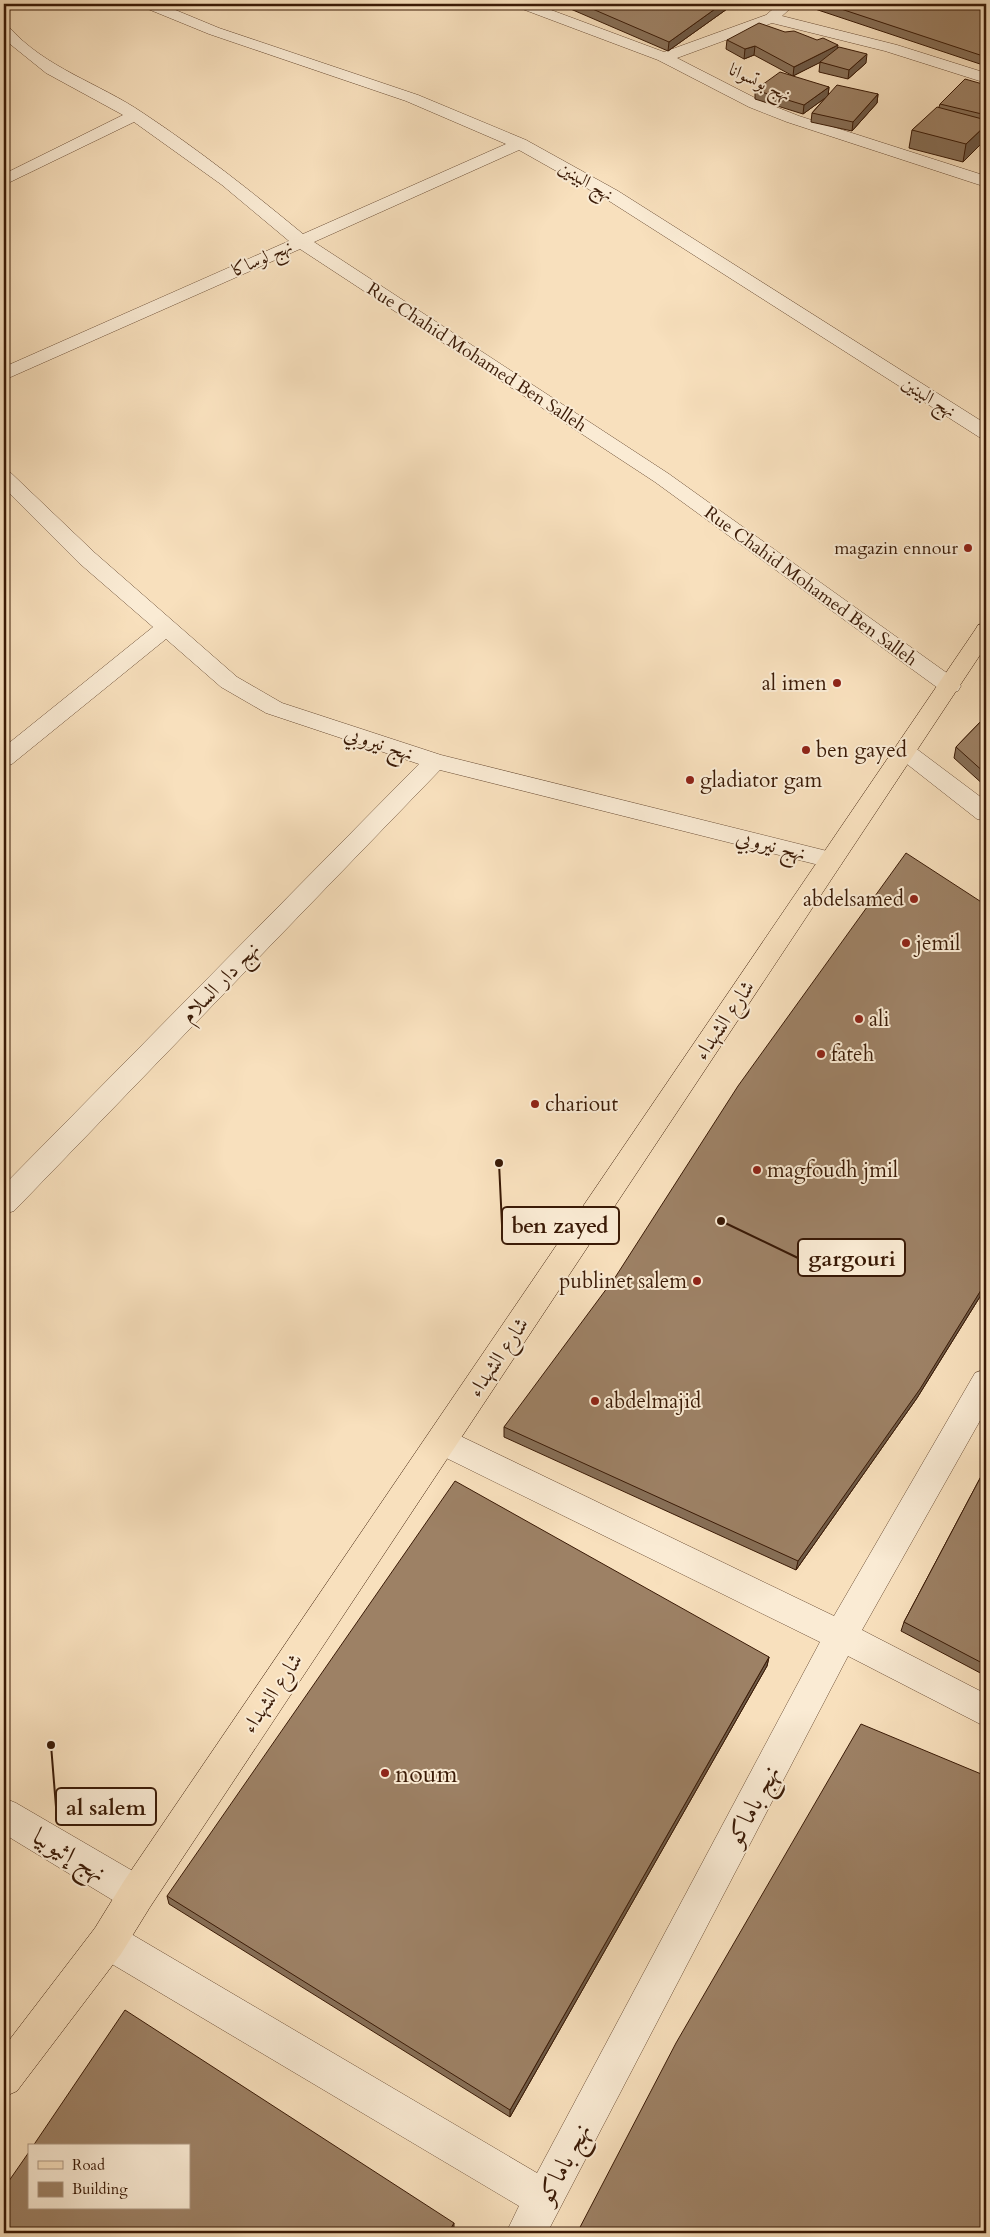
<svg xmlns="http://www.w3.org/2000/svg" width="990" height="2237" font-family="Cardo,Amiri,serif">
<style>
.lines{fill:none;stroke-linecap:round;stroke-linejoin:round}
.minor-casing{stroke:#6a4c34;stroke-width:1}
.major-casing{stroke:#3a1a06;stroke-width:1}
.minor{fill:#faebd4;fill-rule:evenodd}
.major{fill:#f8e0bd;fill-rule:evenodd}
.wall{fill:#876f57;stroke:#3a1a06}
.shaded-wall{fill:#6e5a47;stroke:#3a1a06}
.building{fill:#9d8165;stroke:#3a1a06}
.poi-dot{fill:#8f2418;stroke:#faebd4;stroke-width:2}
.labels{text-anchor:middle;stroke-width:4;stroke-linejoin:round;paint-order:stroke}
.far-street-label{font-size:18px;fill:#3a1a06;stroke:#faebd4}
.far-poi-label{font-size:18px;fill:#3a1a06;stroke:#faebd4;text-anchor:end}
.poi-label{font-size:21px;fill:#3a1a06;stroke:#faebd4;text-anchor:start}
.street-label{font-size:21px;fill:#3a1a06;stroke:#faebd4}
.near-poi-label{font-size:25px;fill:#3a1a06;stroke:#faebd4;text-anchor:start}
.near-street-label{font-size:25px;fill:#3a1a06;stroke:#faebd4}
.leader{fill:none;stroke:#3a1a06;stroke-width:2}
.callout-dot{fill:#3a1a06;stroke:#faebd4;stroke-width:2}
.callout{fill:#faebd4;stroke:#3a1a06;stroke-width:2}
.callout-label{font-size:22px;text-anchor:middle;font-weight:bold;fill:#3a1a06}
</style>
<rect width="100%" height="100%" fill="#f8e0bd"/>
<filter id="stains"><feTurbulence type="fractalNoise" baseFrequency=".004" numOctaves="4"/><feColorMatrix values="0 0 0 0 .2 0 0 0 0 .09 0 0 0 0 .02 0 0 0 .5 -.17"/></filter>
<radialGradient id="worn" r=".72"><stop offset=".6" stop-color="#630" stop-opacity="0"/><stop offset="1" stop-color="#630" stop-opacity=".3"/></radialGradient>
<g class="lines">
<!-- minor casing -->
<g class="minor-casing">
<g id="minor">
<path d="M141 4H161L219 28 418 95 526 140 618 191 986 424V439L979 437 606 199 519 150 314 242 669 474 958 681 961 686 958 691 950 693 942 691 655 482 300 249 4 380V367L289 241 222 185 134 122 4 185V174L123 115 46 73 5 40 4 25 9 27C45 68 99 83 143 113 199 150 251 191 303 234L506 144 406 101 209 34 143 7Z"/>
<polygon points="514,4 535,4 664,52 766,15 779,4 791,4 793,6 782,16 897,45 986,73 986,83 885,51 772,23 677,58 761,101 799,116 986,176 986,187 787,122 749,107 658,60 517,7"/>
<polygon points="4,471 11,473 95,553 237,677 282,703 441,755 831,852 840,854 843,860 840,866 831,868 440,770 14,1211 4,1214 4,1185 419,764 266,713 221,687 166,639 12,764 4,767 4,747 153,627 79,563 4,488"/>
<polygon points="906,744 914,747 986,801 986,821 977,819 898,757 894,752 898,747"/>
<polygon points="986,1369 986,1410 862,1630 986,1694 986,1727 848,1656 547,2233 506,2233 519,2206 95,1954 90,1941 95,1928 108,1923 121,1928 537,2173 820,1642 430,1450 425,1441 430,1432 441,1428 452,1432 834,1616 975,1373"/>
<polygon points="4,1798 16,1803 150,1881 155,1894 150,1907 137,1912 124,1907 4,1834"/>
</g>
</g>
<!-- major casing -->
<g class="major-casing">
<polygon id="major" points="986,623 986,646 150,1907 121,1954 17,2091 4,2097 4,2047 95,1928 124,1881 975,630 978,625"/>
</g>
<!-- minor -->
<use href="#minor" class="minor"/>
<!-- major -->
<use href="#major" class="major"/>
</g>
<!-- wall -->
<g class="wall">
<polygon points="559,4 734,4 668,51"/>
<polygon points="800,4 986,4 986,66"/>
<polygon points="727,40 837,48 866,63 848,79 819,72 820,62 793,76 754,55 744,59 726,49"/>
<polygon points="986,85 986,139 963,162 909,148 912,130 939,107 940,104"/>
<polygon points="829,87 828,96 878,94 877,103 852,131 811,122 812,113 826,97 803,114 755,99 755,90"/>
<polygon points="986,716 986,787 954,758 956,747"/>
<polygon points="986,905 986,1287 917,1398 796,1570 504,1437 504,1427"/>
<polygon points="986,1467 986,1676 901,1631 904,1622"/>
<polygon points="769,1657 767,1666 510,2117 169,1904 167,1896"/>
</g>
<!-- shaded-wall -->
<g class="shaded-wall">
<polygon points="722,4 734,4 668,51 669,42"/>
<polygon points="838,45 837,54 793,76 794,67"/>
<polygon points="755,46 754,55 744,59 745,49"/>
<polygon points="867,54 866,63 848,79 849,70"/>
<polygon points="829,87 828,96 803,114 804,105"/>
<polygon points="878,94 877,103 852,131 853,122"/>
<polygon points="986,125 986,139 963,162 966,144"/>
<polygon points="986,1282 986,1287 917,1398 796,1570 798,1561"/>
<polygon points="769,1657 767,1666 510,2117 510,2110"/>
<polygon points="454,2223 454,2229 451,2233 448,2233"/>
</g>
<!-- building -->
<g class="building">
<polygon points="581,4 722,4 669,42"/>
<polygon points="826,4 986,4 986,57"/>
<polygon points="759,23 785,32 794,31 817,40 823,38 838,45 794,67 755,46 745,49 727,40"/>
<polygon points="839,47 867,54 849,70 820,62"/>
<polygon points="780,72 829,87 804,105 755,90"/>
<polygon points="965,79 986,85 986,115 940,104"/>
<polygon points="837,85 878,94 853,122 812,113"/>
<polygon points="937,107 986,120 986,125 966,144 912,130"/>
<polygon points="986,716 986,774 956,747"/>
<polygon points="906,853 986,905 986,1282 920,1389 798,1561 504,1427 616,1276 738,1086"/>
<polygon points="986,1467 986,1665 904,1622"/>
<polygon points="455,1481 769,1657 510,2110 167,1896"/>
<polygon points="861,1724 986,1776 986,2233 577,2233 676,2043"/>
<polygon points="125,2010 454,2223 448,2233 4,2233 4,2188 29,2152 29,2208 189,2208 189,2146 33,2146"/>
</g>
<!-- markers -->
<g class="poi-dot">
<circle cx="968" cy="548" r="5"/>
<circle cx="837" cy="683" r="5"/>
<circle cx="806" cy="750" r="5"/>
<circle cx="690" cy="780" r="5"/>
<circle cx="914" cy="899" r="5"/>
<circle cx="906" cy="943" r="5"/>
<circle cx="859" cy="1019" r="5"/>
<circle cx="821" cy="1054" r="5"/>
<circle cx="535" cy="1104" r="5"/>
<circle cx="757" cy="1170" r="5"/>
<circle cx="697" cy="1281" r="5"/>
<circle cx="595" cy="1401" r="5"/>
<circle cx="385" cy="1773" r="5"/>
</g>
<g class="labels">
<!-- far-street labels -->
<g class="far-street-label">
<text transform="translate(760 82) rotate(25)" y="6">نهج بوتسوانا</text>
<text transform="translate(586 181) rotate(30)" y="6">نهج البينين</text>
<text transform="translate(262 258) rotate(-24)" y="6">نهج لوساكا</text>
<text transform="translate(477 357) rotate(33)" y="6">Rue Chahid Mohamed Ben Salleh</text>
<text transform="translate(929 397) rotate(32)" y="6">نهج البينين</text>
<text transform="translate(811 586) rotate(36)" y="6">Rue Chahid Mohamed Ben Salleh</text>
</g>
<!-- far-poi labels -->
<g class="far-poi-label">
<text x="958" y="554">magazin ennour</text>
</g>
<!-- poi labels -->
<g class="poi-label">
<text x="827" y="690" text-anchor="end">al imen</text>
<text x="816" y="757">ben gayed</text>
<text x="700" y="787">gladiator gam</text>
<text x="904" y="906" text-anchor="end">abdelsamed</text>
<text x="916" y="950">jemil</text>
<text x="869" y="1026">ali</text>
<text x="831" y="1061">fateh</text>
<text x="545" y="1111">chariout</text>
<text x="767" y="1177">magfoudh jmil</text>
<text x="687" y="1288" text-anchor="end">publinet salem</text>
<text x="605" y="1408">abdelmajid</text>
</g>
<!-- street labels -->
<g class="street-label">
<text transform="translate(379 743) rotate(18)" y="7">نهج نيروبي</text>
<text transform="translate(771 845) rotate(14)" y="7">نهج نيروبي</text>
<text transform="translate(220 982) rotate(-46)" y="7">نهج دار السلام</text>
<text transform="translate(724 1020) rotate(-56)" y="7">شارع الشهداء</text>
<text transform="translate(498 1357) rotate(-56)" y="7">شارع الشهداء</text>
<text transform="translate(272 1693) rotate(-56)" y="7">شارع الشهداء</text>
</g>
<!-- near-poi labels -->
<g class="near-poi-label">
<text x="395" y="1782">noum</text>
</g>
<!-- near-street labels -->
<g class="near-street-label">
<text transform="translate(752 1805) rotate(-62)" y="9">نهج باماكو</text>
<text transform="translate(70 1854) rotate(31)" y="9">نهج إثيوبيا</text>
<text transform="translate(563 2163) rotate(-62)" y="9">نهج باماكو</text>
</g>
</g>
<!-- callouts -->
<path class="leader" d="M499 1163L502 1225M721 1221L798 1258M51 1745L56 1807"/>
<g class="callout-dot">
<circle cx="499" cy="1163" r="5"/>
<circle cx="721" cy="1221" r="5"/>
<circle cx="51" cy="1745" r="5"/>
</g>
<g class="callout">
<rect x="502" y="1207" width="117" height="37" rx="5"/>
<rect x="798" y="1239" width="107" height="37" rx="5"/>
<rect x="56" y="1788" width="100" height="37" rx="5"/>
</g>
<g class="callout-label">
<text x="560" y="1233">ben zayed</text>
<text x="852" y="1266">gargouri</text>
<text x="106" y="1815">al salem</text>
</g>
<!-- margin -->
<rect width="990" height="2237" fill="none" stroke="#f8e0bd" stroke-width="20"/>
<rect x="5" y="5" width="980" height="2227" fill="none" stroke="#3a1a06" stroke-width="2.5"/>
<rect x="10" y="10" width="970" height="2217" fill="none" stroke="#3a1a06"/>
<!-- legend -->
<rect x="28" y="2144" width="162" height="65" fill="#faebd4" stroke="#ad9782"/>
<rect x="38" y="2161" width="25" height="8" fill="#f8e0bd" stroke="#ad9782"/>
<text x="72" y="2170" font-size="15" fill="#3a1a06">Road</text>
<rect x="38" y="2182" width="25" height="15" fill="#9d8165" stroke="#ad9782"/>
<text x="72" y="2194" font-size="15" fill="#3a1a06">Building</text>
<rect width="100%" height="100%" filter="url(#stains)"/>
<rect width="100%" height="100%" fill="url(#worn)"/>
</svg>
